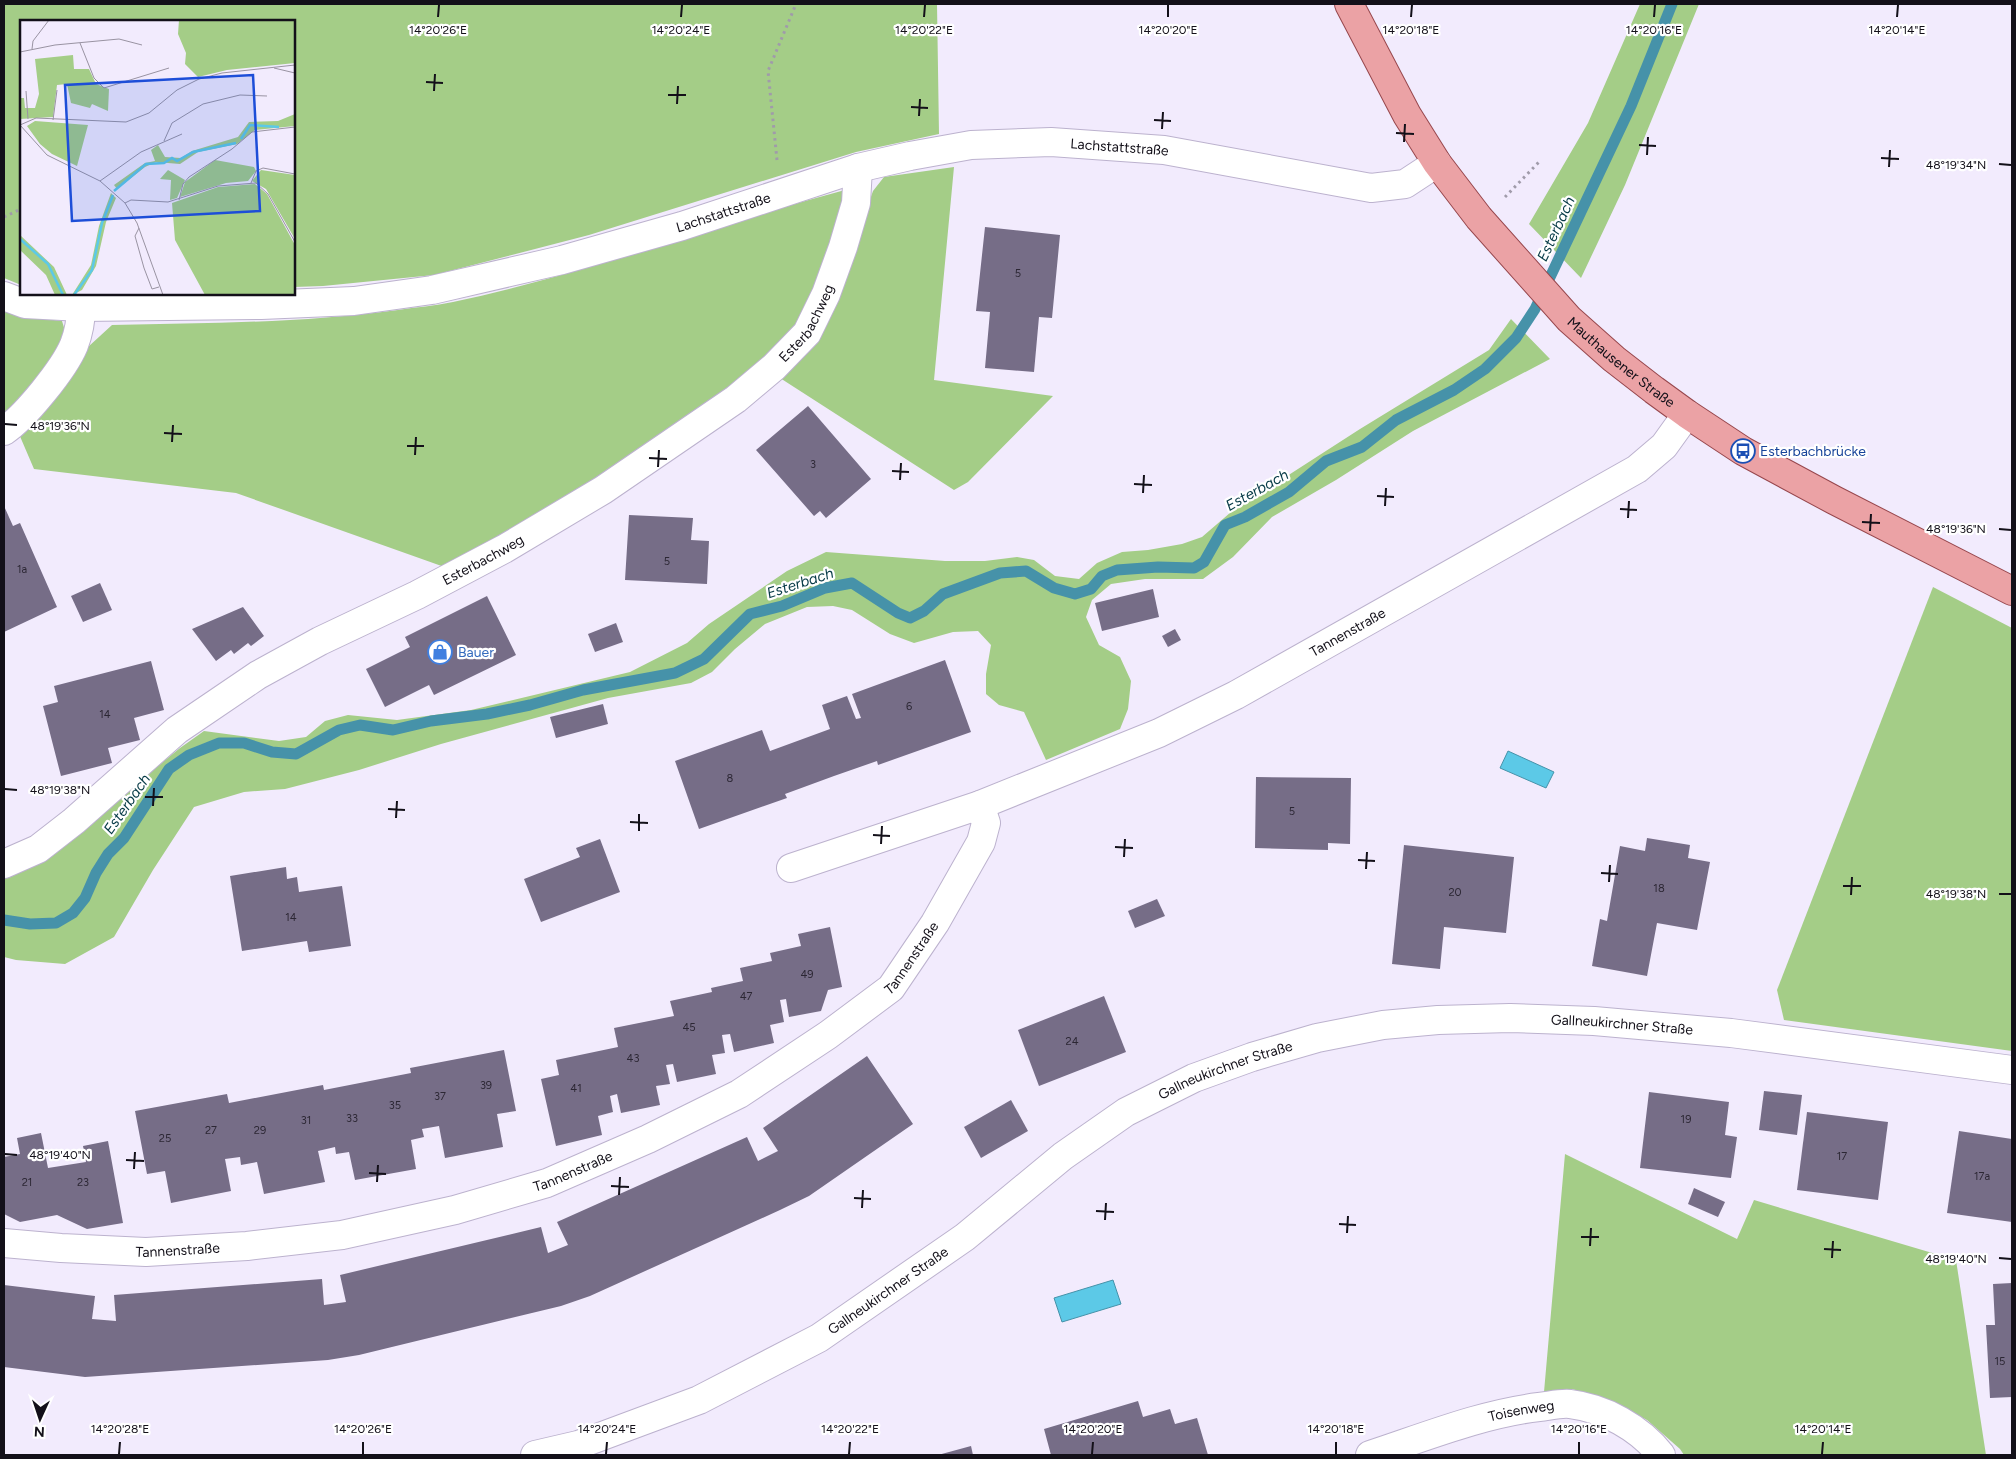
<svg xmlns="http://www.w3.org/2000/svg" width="2016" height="1459" font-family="Figtree,sans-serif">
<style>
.green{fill:#a4cd87}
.water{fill:#5cc9e7;stroke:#4692a9}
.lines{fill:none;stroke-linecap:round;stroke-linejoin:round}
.stream{stroke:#4692a9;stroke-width:11}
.building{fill:#766d87}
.minor-casing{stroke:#bcb2ce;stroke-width:30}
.major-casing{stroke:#97474d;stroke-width:30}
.path{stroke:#a09baa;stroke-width:3;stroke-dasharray:2.5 4;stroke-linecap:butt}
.minor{stroke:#fff;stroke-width:28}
.major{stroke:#eba2a5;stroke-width:28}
.ticks{fill:none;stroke:#131019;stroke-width:2}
.labels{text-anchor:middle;stroke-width:4.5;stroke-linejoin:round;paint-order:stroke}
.number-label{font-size:11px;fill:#2c2734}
.street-label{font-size:14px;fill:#131019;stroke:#fff}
.transit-label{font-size:14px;fill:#164399;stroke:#fff;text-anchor:start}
.shop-label{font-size:14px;fill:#366cbe;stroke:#fff;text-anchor:start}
.water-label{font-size:15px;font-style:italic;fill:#063a46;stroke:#fff}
.inset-river{fill:none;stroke:#5cc9e7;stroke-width:2.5}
.inset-road{fill:none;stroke:#9993a2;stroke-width:1}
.view{fill:#1d4ed8;fill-opacity:0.15;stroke:#1d4ed8;stroke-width:2.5}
.inset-edge{fill:none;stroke:#131019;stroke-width:2.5}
.ticks-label{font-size:12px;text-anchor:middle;fill:#131019;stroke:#fff;stroke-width:4.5;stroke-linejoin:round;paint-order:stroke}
</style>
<rect width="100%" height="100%" fill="#f2ebfd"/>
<!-- green -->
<g class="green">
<polygon points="4,4 937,4 939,134 856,152 589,235 434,275 323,286 294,287 294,21 21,21 21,285 4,278"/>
<polygon points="1640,4 1699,4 1625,185 1581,278 1529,224 1588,123"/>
<polygon points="954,167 934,380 1053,396 968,482 954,490 780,378 859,231 873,191 884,177"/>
<path d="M845 190 834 263 779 356 662 441 450 569 236 493 34 469 19 434 76 358 112 325C207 323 303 323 398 310 416 307 435 306 453 302 586 274 714 225 845 190Z"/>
<polygon points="4,310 19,316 62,321 66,334 57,353 4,419"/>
<polygon points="1511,319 1550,359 1413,431 1336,480 1272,517 1233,557 1203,579 1145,579 1111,584 1092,600 1086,617 1099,645 1120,657 1131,681 1128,709 1120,729 1046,760 1024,712 999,705 986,694 986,674 991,645 978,631 953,632 914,643 890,634 852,610 833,606 807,607 765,624 735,649 712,672 691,683 608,698 441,744 359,770 285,789 244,792 194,807 153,870 114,937 65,964 16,960 4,957 4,872 87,824 180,748 204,731 279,741 306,737 325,721 348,715 397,720 471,710 630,672 687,643 709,624 787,571 826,552 945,561 985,561 1017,557 1034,560 1055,576 1079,579 1097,563 1122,552 1148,550 1182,544 1202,537 1231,512 1360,429 1489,350"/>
<polygon points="1933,587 2012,628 2012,1051 1784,1020 1777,990"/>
<polygon points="1565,1154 1737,1239 1754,1200 1956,1260 1986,1455 1684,1455 1680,1449 1647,1420 1609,1400 1572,1389 1544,1392"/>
</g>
<!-- water -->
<g class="water">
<polygon points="1508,751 1554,772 1546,788 1500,768"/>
<polygon points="1113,1280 1121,1304 1062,1322 1054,1298"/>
</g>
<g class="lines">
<!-- stream -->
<polyline class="stream" points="4,920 30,924 56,923 73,913 85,898 96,873 108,854 124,838 169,769 189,755 219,743 244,743 272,752 296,754 339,730 360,725 393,730 431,721 487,714 530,705 583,690 675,673 704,659 750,614 782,606 825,588 852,583 898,613 910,618 924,611 943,594 1000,573 1026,571 1054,588 1075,594 1091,589 1102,576 1117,570 1158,567 1194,568 1204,562 1225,525 1245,517 1289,492 1326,461 1362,447 1396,420 1454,390 1485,369 1516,338 1535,309 1631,106 1672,4"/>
</g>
<!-- building -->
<g class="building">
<polygon points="985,227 1060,235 1052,318 1039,317 1034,372 985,368 990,312 976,311"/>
<polygon points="808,406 871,479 826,518 820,511 814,516 756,450"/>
<polygon points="4,506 13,526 20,523 57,607 4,632"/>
<polygon points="629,515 693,518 691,540 709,541 707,584 625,580"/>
<polygon points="100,583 112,610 83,622 71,596"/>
<polygon points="1153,589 1159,617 1102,631 1095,603"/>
<polygon points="487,596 516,655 434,695 429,685 385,707 366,669 410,647 405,637"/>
<polygon points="243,607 264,636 251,646 248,643 234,654 231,650 216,661 192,629"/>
<polygon points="616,623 623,642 595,652 588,634"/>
<polygon points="1175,629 1181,640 1168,647 1162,636"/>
<polygon points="945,660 971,732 878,765 877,761 834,776 785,794 787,798 699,829 675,761 762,730 770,751 830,729 822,705 847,696 856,719 861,718 852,694"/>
<polygon points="151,661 164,710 134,718 140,740 108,748 112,763 61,776 43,706 58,702 54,686"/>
<polygon points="603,704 608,724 556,738 550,717"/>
<polygon points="1256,777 1351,778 1350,844 1328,843 1328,850 1255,848"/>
<polygon points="1647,838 1690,845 1688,858 1710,862 1697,930 1657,923 1647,976 1592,966 1600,919 1607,921 1620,846 1645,851"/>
<polygon points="600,839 620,892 541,922 524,879 580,857 576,848"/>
<polygon points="1404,845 1514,857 1506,933 1444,927 1440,969 1392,964"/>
<polygon points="286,867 287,879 297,877 299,892 342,886 351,946 309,952 307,941 242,951 230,876"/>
<polygon points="1157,899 1165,916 1135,928 1128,911"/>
<polygon points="830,927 842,987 828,990 821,1011 789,1017 786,999 780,1000 784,1022 770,1025 774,1043 734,1052 730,1034 722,1035 725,1053 712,1055 716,1074 677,1082 673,1064 666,1065 670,1084 656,1086 660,1105 621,1113 617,1094 610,1096 613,1112 598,1116 602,1135 556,1146 541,1079 559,1075 556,1060 618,1047 614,1028 674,1016 670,1001 712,992 711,988 743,981 740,968 772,961 770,953 801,946 798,934"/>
<polygon points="1104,996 1126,1052 1039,1086 1018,1030"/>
<polygon points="504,1050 516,1111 497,1114 503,1147 445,1158 439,1126 422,1129 424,1137 411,1140 416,1169 355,1180 349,1152 336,1154 335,1147 318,1151 325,1182 264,1194 257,1162 241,1165 240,1157 225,1159 231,1191 171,1203 165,1171 147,1174 135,1111 227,1094 229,1103 323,1085 324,1090 411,1073 410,1068"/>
<polygon points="867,1056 913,1124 809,1196 780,1210 590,1296 561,1306 359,1355 328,1360 85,1377 4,1367 4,1285 95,1296 92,1319 116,1321 114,1295 322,1279 324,1305 346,1302 340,1275 541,1227 548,1253 568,1245 557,1222 747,1137 758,1161 778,1151 763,1128"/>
<polygon points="1764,1091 1802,1095 1797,1135 1759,1130"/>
<polygon points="1649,1092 1729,1102 1725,1135 1737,1137 1731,1178 1640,1168"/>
<polygon points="1011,1100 1028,1131 981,1158 964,1127"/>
<polygon points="1807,1112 1888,1122 1878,1200 1797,1190"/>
<polygon points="1959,1131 2012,1139 2012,1222 1947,1213"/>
<polygon points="41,1133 48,1168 86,1162 83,1146 108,1141 123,1223 87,1229 57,1215 20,1222 4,1214 4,1157 20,1154 17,1138"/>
<polygon points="1694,1188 1725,1202 1718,1217 1688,1204"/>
<polygon points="2012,1283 2012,1397 1990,1398 1986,1325 1995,1325 1993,1284"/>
<polygon points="1138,1401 1143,1417 1170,1409 1175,1424 1197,1418 1208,1455 1051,1455 1044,1429"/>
<polygon points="971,1446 973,1455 938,1455"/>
</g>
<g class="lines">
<!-- minor casing -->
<g class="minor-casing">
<g id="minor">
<path id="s1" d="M4 296 25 304 81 307 261 305 354 301 432 290 562 260 682 226 858 168 910 156 971 145 1051 142 1164 150 1371 188 1405 184 1437 163"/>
<path d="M4 431C25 417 64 369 74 345 79 332 81 320 81 307"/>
<path id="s2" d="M4 864 38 849 74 821 177 730 258 675 320 641 417 595 504 549 603 490 736 399 774 367 807 333 826 294 843 247 856 203 858 168"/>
<path id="s3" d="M791 868 980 805 1159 733 1236 695 1637 469 1664 446 1687 414"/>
<path id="s4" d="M4 1243 61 1248 146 1252 247 1246 342 1235 455 1210 547 1183 648 1139 739 1094 828 1035 891 988 935 923 981 842 986 823 980 805"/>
<path id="s5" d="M535 1455 578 1445 699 1400 819 1338 965 1237 1063 1156 1126 1112 1194 1078 1252 1057 1317 1038 1383 1025 1438 1020 1510 1018 1594 1021 1731 1033 2012 1070"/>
<path id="s6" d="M1370 1455C1425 1437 1481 1414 1539 1407 1549 1406 1560 1403 1570 1404 1604 1408 1640 1428 1661 1455"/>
</g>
</g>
<!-- major casing -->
<g class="major-casing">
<g id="major">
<path id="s7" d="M1349 4 1407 115 1437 163 1479 218 1569 319 1614 359 1654 390 1687 414 1743 451 1834 500 2012 591"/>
</g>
</g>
<!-- path -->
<g class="path">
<polyline points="777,160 768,71 796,4"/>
<polyline points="1505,197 1539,162"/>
<polyline points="4,217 21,209"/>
</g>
<!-- minor -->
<use href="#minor" class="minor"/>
<!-- major -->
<use href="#major" class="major"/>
</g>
<!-- ticks -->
<path class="ticks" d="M438 17 439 5M681 17 682 5M924 17 925 5M1168 17V5M1411 17 1412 5M1654 17 1655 5M1897 17 1898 5M426 82 443 83M434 91 435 74M668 95H686M677 104 678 86M911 107 928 108M919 116 920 99M1154 120 1171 121M1162 129 1163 112M1396 133 1414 134M1404 142 1405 124M1639 145 1656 146M1647 155 1648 137M1881 158 1899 159M1999 164 2011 165M1889 167 1890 150M5 424 17 425M164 433 182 434M172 442 173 425M407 446H424M415 455 416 437M649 458 667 459M658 467 659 450M892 471 909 472M900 480 901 463M1134 484 1152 485M1143 493 1144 475M1377 496 1394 497M1385 506 1386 488M1620 509 1637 510M1628 518 1629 501M1862 522 1880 523M1999 529 2011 530M1870 531 1871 514M5 789 17 790M145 797H163M153 806 154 788M388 809 405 810M396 818 397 801M630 822 648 823M639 831V814M873 835 890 836M881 844 882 826M1115 847 1133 848M1124 857 1125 839M1358 860 1375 861M1366 869 1367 852M1601 873 1618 874M1609 882 1610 865M1843 886H1861M1999 894H2011M1851 895 1852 877M5 1154 17 1155M126 1160 144 1161M134 1169 135 1152M369 1173 386 1174M377 1182 378 1165M611 1186 629 1187M619 1195 620 1177M854 1198 871 1199M862 1208 863 1190M1096 1211 1114 1212M1105 1220 1106 1203M1339 1224 1356 1225M1347 1233 1348 1216M1581 1237H1599M1590 1246 1591 1228M1824 1249 1841 1250M1832 1258 1833 1241M1999 1258 2011 1259M119 1454 120 1442M363 1454V1442M606 1454 607 1442M849 1454 850 1442M1092 1454 1093 1442M1336 1454V1442M1579 1454V1442M1822 1454 1823 1442"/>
<!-- icons -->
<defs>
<g id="bus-ring" transform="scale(1.25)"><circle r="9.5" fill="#fff" stroke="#1a4fb4" stroke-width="1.5"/><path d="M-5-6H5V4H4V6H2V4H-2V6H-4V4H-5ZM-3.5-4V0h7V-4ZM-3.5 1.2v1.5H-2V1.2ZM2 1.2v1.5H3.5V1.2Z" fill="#1a4fb4"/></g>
<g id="shop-ring" transform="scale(1.25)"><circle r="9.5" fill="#fff" stroke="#3f7fe0" stroke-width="1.5"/><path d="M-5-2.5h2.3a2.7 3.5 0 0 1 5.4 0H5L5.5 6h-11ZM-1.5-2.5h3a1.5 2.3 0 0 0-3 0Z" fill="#3f7fe0"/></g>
</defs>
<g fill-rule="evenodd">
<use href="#bus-ring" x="1743" y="451"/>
<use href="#shop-ring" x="440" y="652"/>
</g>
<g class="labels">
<!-- number labels -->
<g class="number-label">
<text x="1018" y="277">5</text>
<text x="813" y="468">3</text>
<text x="667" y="565">5</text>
<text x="22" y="573">1a</text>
<text x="909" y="710">6</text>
<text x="105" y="718">14</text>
<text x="730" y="782">8</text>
<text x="1292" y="815">5</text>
<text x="1659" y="892">18</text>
<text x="1455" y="896">20</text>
<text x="291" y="921">14</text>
<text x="807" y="978">49</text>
<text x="746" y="1000">47</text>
<text x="689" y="1031">45</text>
<text x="1072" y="1045">24</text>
<text x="633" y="1062">43</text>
<text x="486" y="1089">39</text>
<text x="576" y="1092">41</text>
<text x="440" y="1100">37</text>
<text x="395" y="1109">35</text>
<text x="352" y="1122">33</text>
<text x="1686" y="1123">19</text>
<text x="306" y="1124">31</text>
<text x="211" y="1134">27</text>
<text x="260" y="1134">29</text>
<text x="165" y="1142">25</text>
<text x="1842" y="1160">17</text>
<text x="1982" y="1180">17a</text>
<text x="27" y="1186">21</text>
<text x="83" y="1186">23</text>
<text x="2000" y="1365">15</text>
</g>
<!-- street labels -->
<g class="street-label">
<text dy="5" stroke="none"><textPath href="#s1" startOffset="1138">Lachstattstraße</textPath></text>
<text dy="5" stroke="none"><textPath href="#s1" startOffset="732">Lachstattstraße</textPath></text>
<text dy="5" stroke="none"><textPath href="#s2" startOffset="976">Esterbachweg</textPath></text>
<text dy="5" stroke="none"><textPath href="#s7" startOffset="454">Mauthausener Straße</textPath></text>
<text dy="5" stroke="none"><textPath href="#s2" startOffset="571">Esterbachweg</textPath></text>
<text dy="5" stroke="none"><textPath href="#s3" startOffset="606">Tannenstraße</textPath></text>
<text dy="5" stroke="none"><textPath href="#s4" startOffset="984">Tannenstraße</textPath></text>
<text dy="5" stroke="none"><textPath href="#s5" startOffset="1202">Gallneukirchner Straße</textPath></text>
<text dy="5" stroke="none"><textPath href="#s5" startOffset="798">Gallneukirchner Straße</textPath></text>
<text dy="5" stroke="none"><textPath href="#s4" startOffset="579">Tannenstraße</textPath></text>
<text dy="5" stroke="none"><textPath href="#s4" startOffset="174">Tannenstraße</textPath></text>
<text dy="5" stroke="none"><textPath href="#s5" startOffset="392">Gallneukirchner Straße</textPath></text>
<text dy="5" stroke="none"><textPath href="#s6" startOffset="158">Toisenweg</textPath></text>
</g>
<!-- transit labels -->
<g class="transit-label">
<text x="1760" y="456">Esterbachbrücke</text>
</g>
<!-- shop labels -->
<g class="shop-label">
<text x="458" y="657">Bauer</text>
</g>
<!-- water labels -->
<g class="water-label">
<text transform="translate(1556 229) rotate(-65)" y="5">Esterbach</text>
<text transform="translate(1257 490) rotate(-29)" y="5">Esterbach</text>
<text transform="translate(800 583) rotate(-18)" y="5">Esterbach</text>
<text transform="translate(127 804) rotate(-55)" y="5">Esterbach</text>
</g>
</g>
<!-- overview -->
<g transform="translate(20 20)">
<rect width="275" height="275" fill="#f2ebfd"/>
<path d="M159 0H275V43L207 50 178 57 165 44 166 33 158 14ZM53 35 54 49H69L76 64 89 69 88 91 72 84 70 88 51 83 47 64 37 65 33 97 0 99V78H4L5 88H15L19 74 15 39ZM275 94V106L235 110 217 124 178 132 160 144 136 142 125 147 97 169 94 165 125 143 135 141 131 130 138 125 145 137 161 138 172 131 218 117 229 102 258 101ZM15 101 68 105 57 146 32 134 20 124 7 106ZM195 140 234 147 236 151 228 161 206 163 160 177 165 162ZM148 150 165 160 157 178 150 180 151 160 140 159ZM241 150 275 155V219L246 169 232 161ZM235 164 247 174 275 225V275H185L155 220 152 183 198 167ZM91 173 96 178 86 202 76 246 62 270 52 275 71 245 79 206ZM0 215 34 247 47 275H35L26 255 0 230Z" fill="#a4cd87"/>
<path class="inset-river" d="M221 119 230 105 259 107M94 171 126 144 144 143 152 138 157 141 173 132 216 123M0 219 28 244 43 275M54 275 72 250 82 203 93 175"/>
<path class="inset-road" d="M60 23 74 58 84 68 149 48M12 29 13 21 29 0M0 32 35 25 99 19 122 25M254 48 275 53M6 71 8 99M33 100 37 70M0 105 16 98 106 102 129 93 157 70 179 59 202 53 275 45M0 105 27 135 80 161 105 183 117 203 143 275M144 121 152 103 183 84 220 75 247 76M80 161 121 132 162 114M231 163 236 151 243 148 275 154M159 180 163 164 169 157 212 129 232 112 275 107M105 183 111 180 148 182 198 166 236 163 248 174 275 222M119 208 115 216 124 248 132 269 139 267"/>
<path class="view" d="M233 55 240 191 52 201 45 65Z"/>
<rect width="275" height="275" class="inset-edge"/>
</g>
<g class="ticks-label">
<text x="438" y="34">14°20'26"E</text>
<text x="681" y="34">14°20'24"E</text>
<text x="924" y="34">14°20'22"E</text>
<text x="1168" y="34">14°20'20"E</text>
<text x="1411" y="34">14°20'18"E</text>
<text x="1654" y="34">14°20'16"E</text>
<text x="1897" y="34">14°20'14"E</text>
<text x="1956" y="169">48°19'34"N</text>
<text x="60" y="430">48°19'36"N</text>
<text x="1956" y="533">48°19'36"N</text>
<text x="60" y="794">48°19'38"N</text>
<text x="1956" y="898">48°19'38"N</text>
<text x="60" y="1159">48°19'40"N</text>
<text x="1956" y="1263">48°19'40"N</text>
<text x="120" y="1433">14°20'28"E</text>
<text x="363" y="1433">14°20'26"E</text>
<text x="607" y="1433">14°20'24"E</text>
<text x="850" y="1433">14°20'22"E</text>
<text x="1093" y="1433">14°20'20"E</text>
<text x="1336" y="1433">14°20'18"E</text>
<text x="1579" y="1433">14°20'16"E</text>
<text x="1823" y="1433">14°20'14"E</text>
</g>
<!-- border -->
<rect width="2016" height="1459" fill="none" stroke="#131019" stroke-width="10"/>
<!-- north arrow -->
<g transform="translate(40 1419) rotate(183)" stroke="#ffffff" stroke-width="4" paint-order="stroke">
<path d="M0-4L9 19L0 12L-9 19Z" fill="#131019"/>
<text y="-8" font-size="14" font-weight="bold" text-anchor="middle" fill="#131019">N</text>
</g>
</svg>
